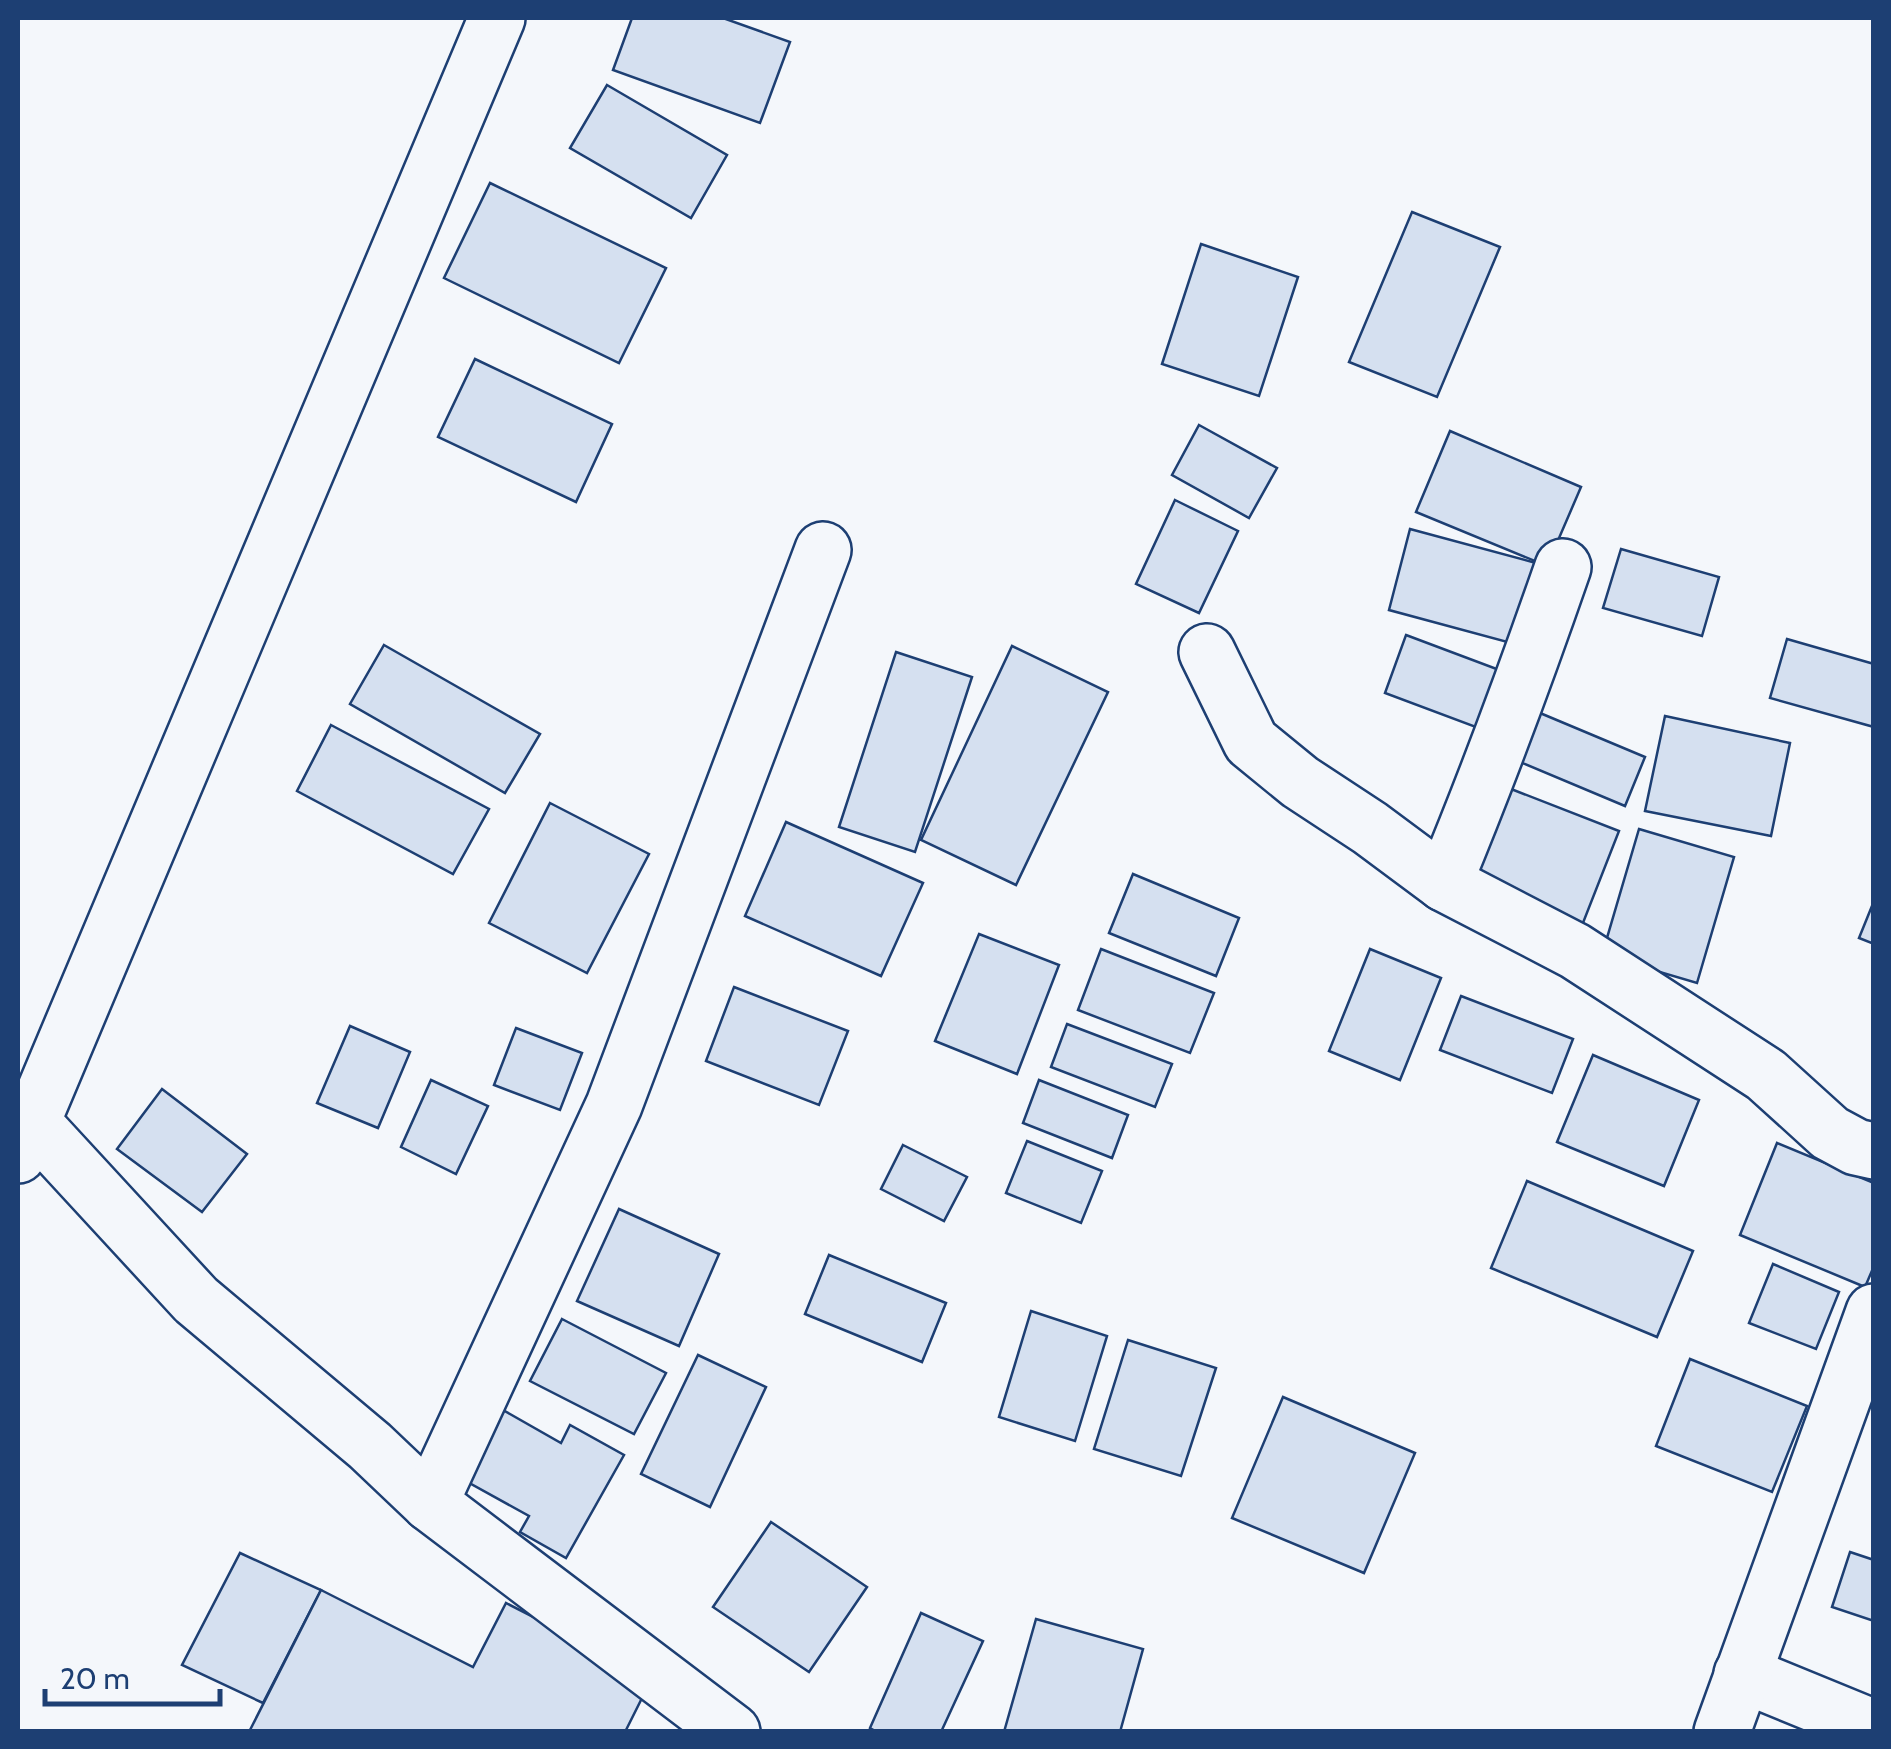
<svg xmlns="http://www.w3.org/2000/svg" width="1891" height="1749" font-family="Cabin,sans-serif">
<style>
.building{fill:#d5e0f0;stroke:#1d3f73;stroke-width:2.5}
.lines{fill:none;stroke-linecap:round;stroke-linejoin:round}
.minor-casing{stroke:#1d3f73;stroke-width:60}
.minor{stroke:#f4f7fb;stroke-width:55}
</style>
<rect width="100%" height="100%" fill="#f4f7fb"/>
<!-- building -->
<g class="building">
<polygon points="632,18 723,18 790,42 760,123 613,70"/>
<polygon points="607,85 727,155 691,218 570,148"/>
<polygon points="490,183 666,268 619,363 444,278"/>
<polygon points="1412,212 1500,247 1437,397 1349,362"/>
<polygon points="1201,244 1298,277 1259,396 1162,364"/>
<polygon points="475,359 612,424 576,502 438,437"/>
<polygon points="1199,425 1277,468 1249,518 1172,475"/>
<polygon points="1450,431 1581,487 1547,566 1416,512"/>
<polygon points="1175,500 1238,531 1199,613 1136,584"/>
<polygon points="1410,529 1547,566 1526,647 1389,610"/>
<polygon points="1621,549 1719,577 1702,636 1603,608"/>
<polygon points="1406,635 1510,674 1489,732 1385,693"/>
<polygon points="1787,639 1874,664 1874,727 1770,698"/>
<polygon points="384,645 540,734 505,793 350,704"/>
<polygon points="1012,646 1108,692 1016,885 921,840"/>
<polygon points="896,652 972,677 915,852 839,827"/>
<polygon points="1540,713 1645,757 1625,806 1520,762"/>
<polygon points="1665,716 1790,743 1771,836 1645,811"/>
<polygon points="331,725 489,809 453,874 297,791"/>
<polygon points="1506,787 1619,831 1581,928 1469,885"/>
<polygon points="550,803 649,854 587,973 489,923"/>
<polygon points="786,822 923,883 881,976 745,916"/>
<polygon points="1639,829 1734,857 1697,983 1602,955"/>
<polygon points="1133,874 1239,918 1216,976 1109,933"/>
<polygon points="1874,901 1874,944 1859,938"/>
<polygon points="979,934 1059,965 1017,1074 935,1041"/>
<polygon points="1101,949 1214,993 1190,1053 1078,1010"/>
<polygon points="1370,949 1441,978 1400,1080 1329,1051"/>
<polygon points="734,987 848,1031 819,1105 706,1061"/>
<polygon points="1461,996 1573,1039 1552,1093 1440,1050"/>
<polygon points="1067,1024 1172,1064 1155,1107 1051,1067"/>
<polygon points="350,1026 410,1052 378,1128 317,1103"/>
<polygon points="516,1028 582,1053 560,1110 494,1085"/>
<polygon points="1593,1055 1699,1100 1664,1186 1557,1142"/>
<polygon points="431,1080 488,1106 456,1174 401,1147"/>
<polygon points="1039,1080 1128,1115 1112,1158 1023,1123"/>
<polygon points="162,1089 247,1154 202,1212 117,1149"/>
<polygon points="1027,1141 1102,1171 1081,1223 1006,1193"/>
<polygon points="1777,1143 1874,1183 1874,1266 1865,1287 1740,1235"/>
<polygon points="903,1145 967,1177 944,1221 881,1189"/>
<polygon points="1527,1181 1693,1251 1657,1337 1491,1268"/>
<polygon points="619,1209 719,1254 679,1346 577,1301"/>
<polygon points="829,1255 946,1303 922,1362 805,1314"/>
<polygon points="1773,1264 1839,1292 1816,1349 1749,1323"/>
<polygon points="1031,1311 1107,1336 1075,1441 999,1417"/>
<polygon points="562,1319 666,1373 634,1434 530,1381"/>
<polygon points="1128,1340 1216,1368 1181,1476 1094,1449"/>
<polygon points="698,1355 766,1387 710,1507 641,1474"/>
<polygon points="1690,1359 1807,1406 1772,1492 1656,1446"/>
<polygon points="1283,1397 1415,1453 1364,1573 1232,1518"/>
<polygon points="503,1410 561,1443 570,1425 624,1455 566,1558 520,1532 529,1516 464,1480"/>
<polygon points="771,1522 867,1587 809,1672 713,1607"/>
<polygon points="1850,1552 1874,1560 1874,1621 1832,1607"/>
<polygon points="240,1553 321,1590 263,1703 182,1665"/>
<polygon points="321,1590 473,1667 506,1603 652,1678 625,1732 249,1732"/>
<polygon points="921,1613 983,1641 941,1732 877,1732 870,1728"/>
<polygon points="1036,1619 1143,1649 1120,1732 1004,1732"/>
</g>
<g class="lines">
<!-- minor casing -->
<g class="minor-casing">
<g id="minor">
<polyline points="1207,652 1251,742 1300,782 1370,828 1444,883 1575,951 1766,1075 1830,1133 1856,1147 1874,1151"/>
<path d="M1444 883C1487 779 1526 674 1563 567"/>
<polyline points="18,1110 31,1121 196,1300 370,1446 430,1503 732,1732"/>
<polyline points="18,1155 497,18"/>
<polyline points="430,1503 614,1105 823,550"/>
<polyline points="1742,1674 1874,1728"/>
<polyline points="1722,1732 1874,1312"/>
</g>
</g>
<!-- minor -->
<use href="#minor" class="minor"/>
</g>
<!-- border -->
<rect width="1891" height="1749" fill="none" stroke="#1d3f73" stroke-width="40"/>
<!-- scale -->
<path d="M45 1689v15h175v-15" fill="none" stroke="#1d3f73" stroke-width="5"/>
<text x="60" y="1689" font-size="30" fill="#1d3f73" stroke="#f4f7fb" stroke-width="8" paint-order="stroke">20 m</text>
</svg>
